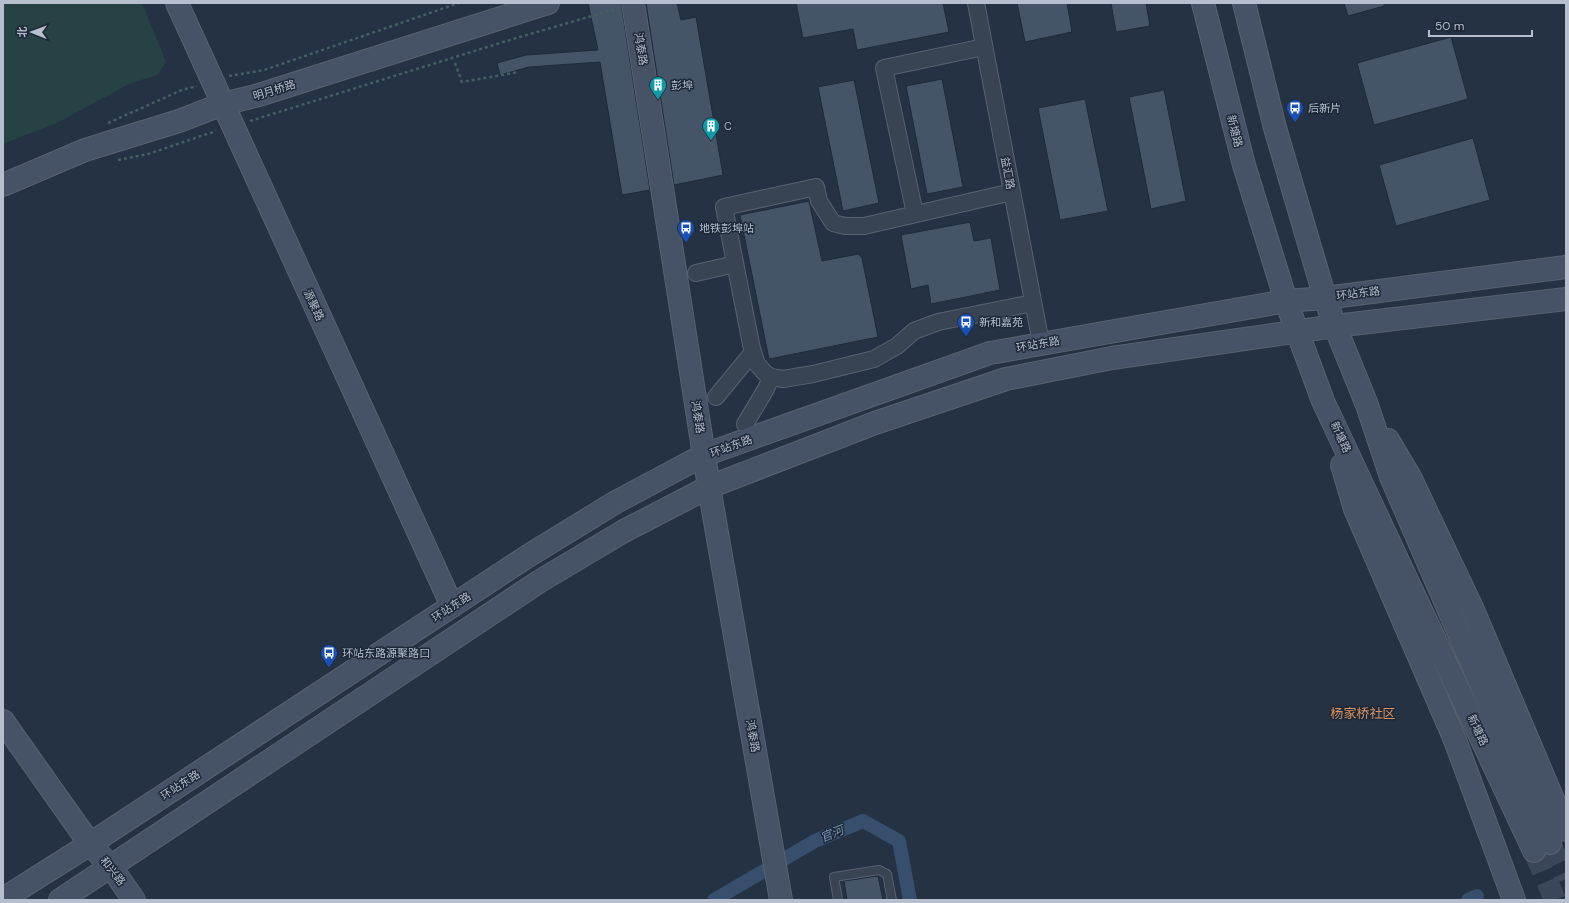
<svg xmlns="http://www.w3.org/2000/svg" width="1569" height="903" font-family="'DM Sans','Noto Sans SC',sans-serif">
<style>
.green{fill:#264244}
.lines{fill:none;stroke-linecap:round;stroke-linejoin:round}
.canal{stroke:#374e6c;stroke-width:14}
.building{fill:#465468;stroke:#1f2b3a}
.secondary-tunnel{stroke:#3a4758;stroke-width:22;stroke-dasharray:22 11;stroke-linecap:butt}
.lane-casing{stroke:#576270;stroke-width:10}
.street-casing{stroke:#576270;stroke-width:18}
.secondary-casing{stroke:#576270;stroke-width:24}
.path{stroke:#455e61;stroke-width:2.5;stroke-dasharray:3 3;stroke-linecap:butt}
.lane{stroke:#394453;stroke-width:8}
.street{stroke:#394453;stroke-width:16}
.secondary{stroke:#465366;stroke-width:22}
.labels{text-anchor:middle;stroke-width:3;stroke-linejoin:round;paint-order:stroke}
.street-label{font-size:11px;fill:#b6bfcd;stroke:#1d2938}
.poi-label{font-size:11px;fill:#b6bfcd;stroke:#1d2938;text-anchor:start}
.water-label{font-size:12px;font-style:italic;fill:#7c96b6;stroke:#1d2938}
.quarter-label{font-size:13px;fill:#de9360;stroke:#1d2938}
</style>
<rect width="100%" height="100%" fill="#243243"/>
<!-- green -->
<polygon class="green" points="3,3 142,3 166,62 157,75 129,84 59,122 3,144"/>
<g class="lines">
<!-- canal -->
<g class="canal">
<polyline points="714,900 815,841 863,821 899,841 910,900"/>
<polyline points="1468,900 1477,896"/>
</g>
</g>
<!-- building -->
<g class="building">
<polygon points="588,3 621,3 650,190 622,195 600,62 529,67 500,75 497,63 526,55 598,50"/>
<polygon points="646,3 677,3 681,20 696,17 723,175 674,185"/>
<polygon points="796,3 943,3 949,32 857,50 853,29 803,38"/>
<polygon points="1017,3 1067,3 1072,32 1025,42"/>
<polygon points="1111,3 1146,3 1150,26 1116,32"/>
<polygon points="1344,3 1384,3 1384,6 1348,16"/>
<polygon points="1451,37 1468,99 1374,125 1357,63"/>
<polygon points="942,79 963,187 927,194 906,86"/>
<polygon points="854,80 879,203 843,211 818,87"/>
<polygon points="1164,90 1186,201 1151,209 1129,97"/>
<polygon points="1085,99 1108,211 1060,220 1038,108"/>
<polygon points="1473,138 1490,200 1396,226 1379,165"/>
<polygon points="809,201 822,261 858,254 862,258 878,337 769,359 740,215"/>
<polygon points="970,222 974,241 991,238 1000,290 931,304 928,285 911,289 901,235"/>
<polygon points="878,876 883,900 847,900 844,881"/>
</g>
<g class="lines">
<!-- secondary-tunnel -->
<g class="secondary-tunnel">
<polyline points="1550,843 1566,879"/>
<polyline points="1534,851 1555,900"/>
</g>
<!-- lane casing -->
<g class="lane-casing">
<polyline id="lane" points="838,900 834,877 879,870 887,874 892,900"/>
</g>
<!-- street casing -->
<g class="street-casing">
<g id="street">
<polyline points="976,3 1041,343"/>
<polyline points="1012,192 864,226 845,226 833,223 819,201 816,187 724,207 752,349 757,364 765,373 771,377 783,379 813,374 874,359 897,346 914,331 938,322 1033,303"/>
<polyline points="915,214 884,68 984,47"/>
<polyline points="696,273 735,264"/>
<polyline points="716,397 753,352"/>
<polyline points="745,424 766,389 771,377"/>
</g>
</g>
<!-- secondary casing -->
<g class="secondary-casing">
<g id="secondary">
<polyline points="177,3 452,606"/>
<polyline points="633,3 709,487 781,900"/>
<polyline points="1203,3 1244,165 1286,301 1323,401 1534,851"/>
<polyline points="1244,3 1275,128 1325,298 1335,326 1367,405 1391,477 1550,843"/>
<polyline points="3,185 85,150 179,121 223,104 259,95 548,3"/>
<polyline points="1388,440 1410,477 1473,610 1566,830"/>
<polyline points="1342,465 1355,509 1455,740 1514,900"/>
<polyline points="3,721 90,844 111,867 134,900"/>
<polyline points="3,899 90,844 528,556 616,502 704,455 990,353 1286,301 1325,298 1566,267"/>
<polyline points="60,900 540,581 624,531 709,487 875,423 1006,379 1112,358 1335,326 1566,299"/>
</g>
</g>
<!-- path -->
<g class="path">
<polyline points="455,63 462,82 519,72"/>
<polyline points="229,76 264,70 459,3"/>
<polyline points="250,121 513,39 616,9"/>
<polyline points="108,123 182,90 197,86"/>
<polyline points="710,131 714,157"/>
<polyline points="118,160 148,154 216,131"/>
</g>
<!-- lane -->
<use href="#lane" class="lane"/>
<!-- street -->
<use href="#street" class="street"/>
<!-- secondary -->
<use href="#secondary" class="secondary"/>
</g>
<!-- icons -->
<defs>
<g id="building-pin" transform="scale(0.9)"><path d="M0 17L-7.5 6A9.5 9.5 0 1 1 7.5 6Z" fill="#0f9aa8" stroke="#1d2938"/><path d="M-4-6H4V6H1V3H-1V6H-4ZM-2.5-4.3h1.7v1.8h-1.7ZM.8-4.3h1.7v1.8H.8ZM-2.5-1h1.7V.8h-1.7ZM.8-1h1.7V.8H.8Z" fill="#fff"/></g>
<g id="bus-pin" transform="scale(0.9)"><path d="M0 17L-7.5 6A9.5 9.5 0 1 1 7.5 6Z" fill="#1a4fb4" stroke="#1d2938"/><path d="M-5-6H5V4H4V6H2V4H-2V6H-4V4H-5ZM-3.5-4V0h7V-4ZM-3.5 1.2v1.5H-2V1.2ZM2 1.2v1.5H3.5V1.2Z" fill="#fff"/></g>
</defs>
<g fill-rule="evenodd">
<use href="#building-pin" x="658" y="85"/>
<use href="#bus-pin" x="1295" y="108"/>
<use href="#building-pin" x="711" y="126"/>
<use href="#bus-pin" x="686" y="228"/>
<use href="#bus-pin" x="966" y="322"/>
<use href="#bus-pin" x="329" y="653"/>
</g>
<g class="labels">
<!-- street labels -->
<g class="street-label">
<text transform="translate(641 49) rotate(81)" y="4">鸿泰路</text>
<text transform="translate(274 90) rotate(-17)" y="4">明月桥路</text>
<text transform="translate(1235 131) rotate(76)" y="4">新塘路</text>
<text transform="translate(1008 173) rotate(79)" y="4">益汇路</text>
<text transform="translate(1358 293) rotate(-7)" y="4">环站东路</text>
<text transform="translate(314 305) rotate(65)" y="4">源聚路</text>
<text transform="translate(1038 344) rotate(-10)" y="4">环站东路</text>
<text transform="translate(698 417) rotate(81)" y="4">鸿泰路</text>
<text transform="translate(1341 437) rotate(65)" y="4">新塘路</text>
<text transform="translate(731 446) rotate(-20)" y="4">环站东路</text>
<text transform="translate(451 607) rotate(-33)" y="4">环站东路</text>
<text transform="translate(1478 730) rotate(65)" y="4">新塘路</text>
<text transform="translate(753 736) rotate(80)" y="4">鸿泰路</text>
<text transform="translate(180 785) rotate(-33)" y="4">环站东路</text>
<text transform="translate(113 871) rotate(52)" y="4">和兴路</text>
</g>
<!-- poi labels -->
<g class="poi-label">
<text x="671" y="89">彭埠</text>
<text x="1308" y="112">后新片</text>
<text x="724" y="130">C</text>
<text x="699" y="232">地铁彭埠站</text>
<text x="979" y="326">新和嘉苑</text>
<text x="342" y="657">环站东路源聚路口</text>
</g>
<!-- water labels -->
<g class="water-label">
<text transform="translate(832 834) rotate(-23)" y="4">官河</text>
</g>
<!-- quarter labels -->
<g class="quarter-label">
<text x="1363" y="718">杨家桥社区</text>
</g>
</g>
<!-- border -->
<rect width="1569" height="903" fill="none" stroke="#b6bfcd" stroke-width="8"/>
<!-- north arrow -->
<g transform="translate(32 32) rotate(271)" stroke="#1d2938" stroke-width="3" paint-order="stroke">
<path d="M0-3L7 15L0 10L-7 15Z" fill="#b6bfcd"/>
<text y="-6" font-size="11" font-weight="bold" text-anchor="middle" fill="#b6bfcd">北</text>
</g>
<!-- scale -->
<path d="M1429 30v6h103v-6" fill="none" stroke="#b6bfcd" stroke-width="2"/>
<text x="1435" y="30" font-size="12" fill="#b6bfcd" stroke="#1d2938" stroke-width="3" paint-order="stroke">50 m</text>
</svg>
